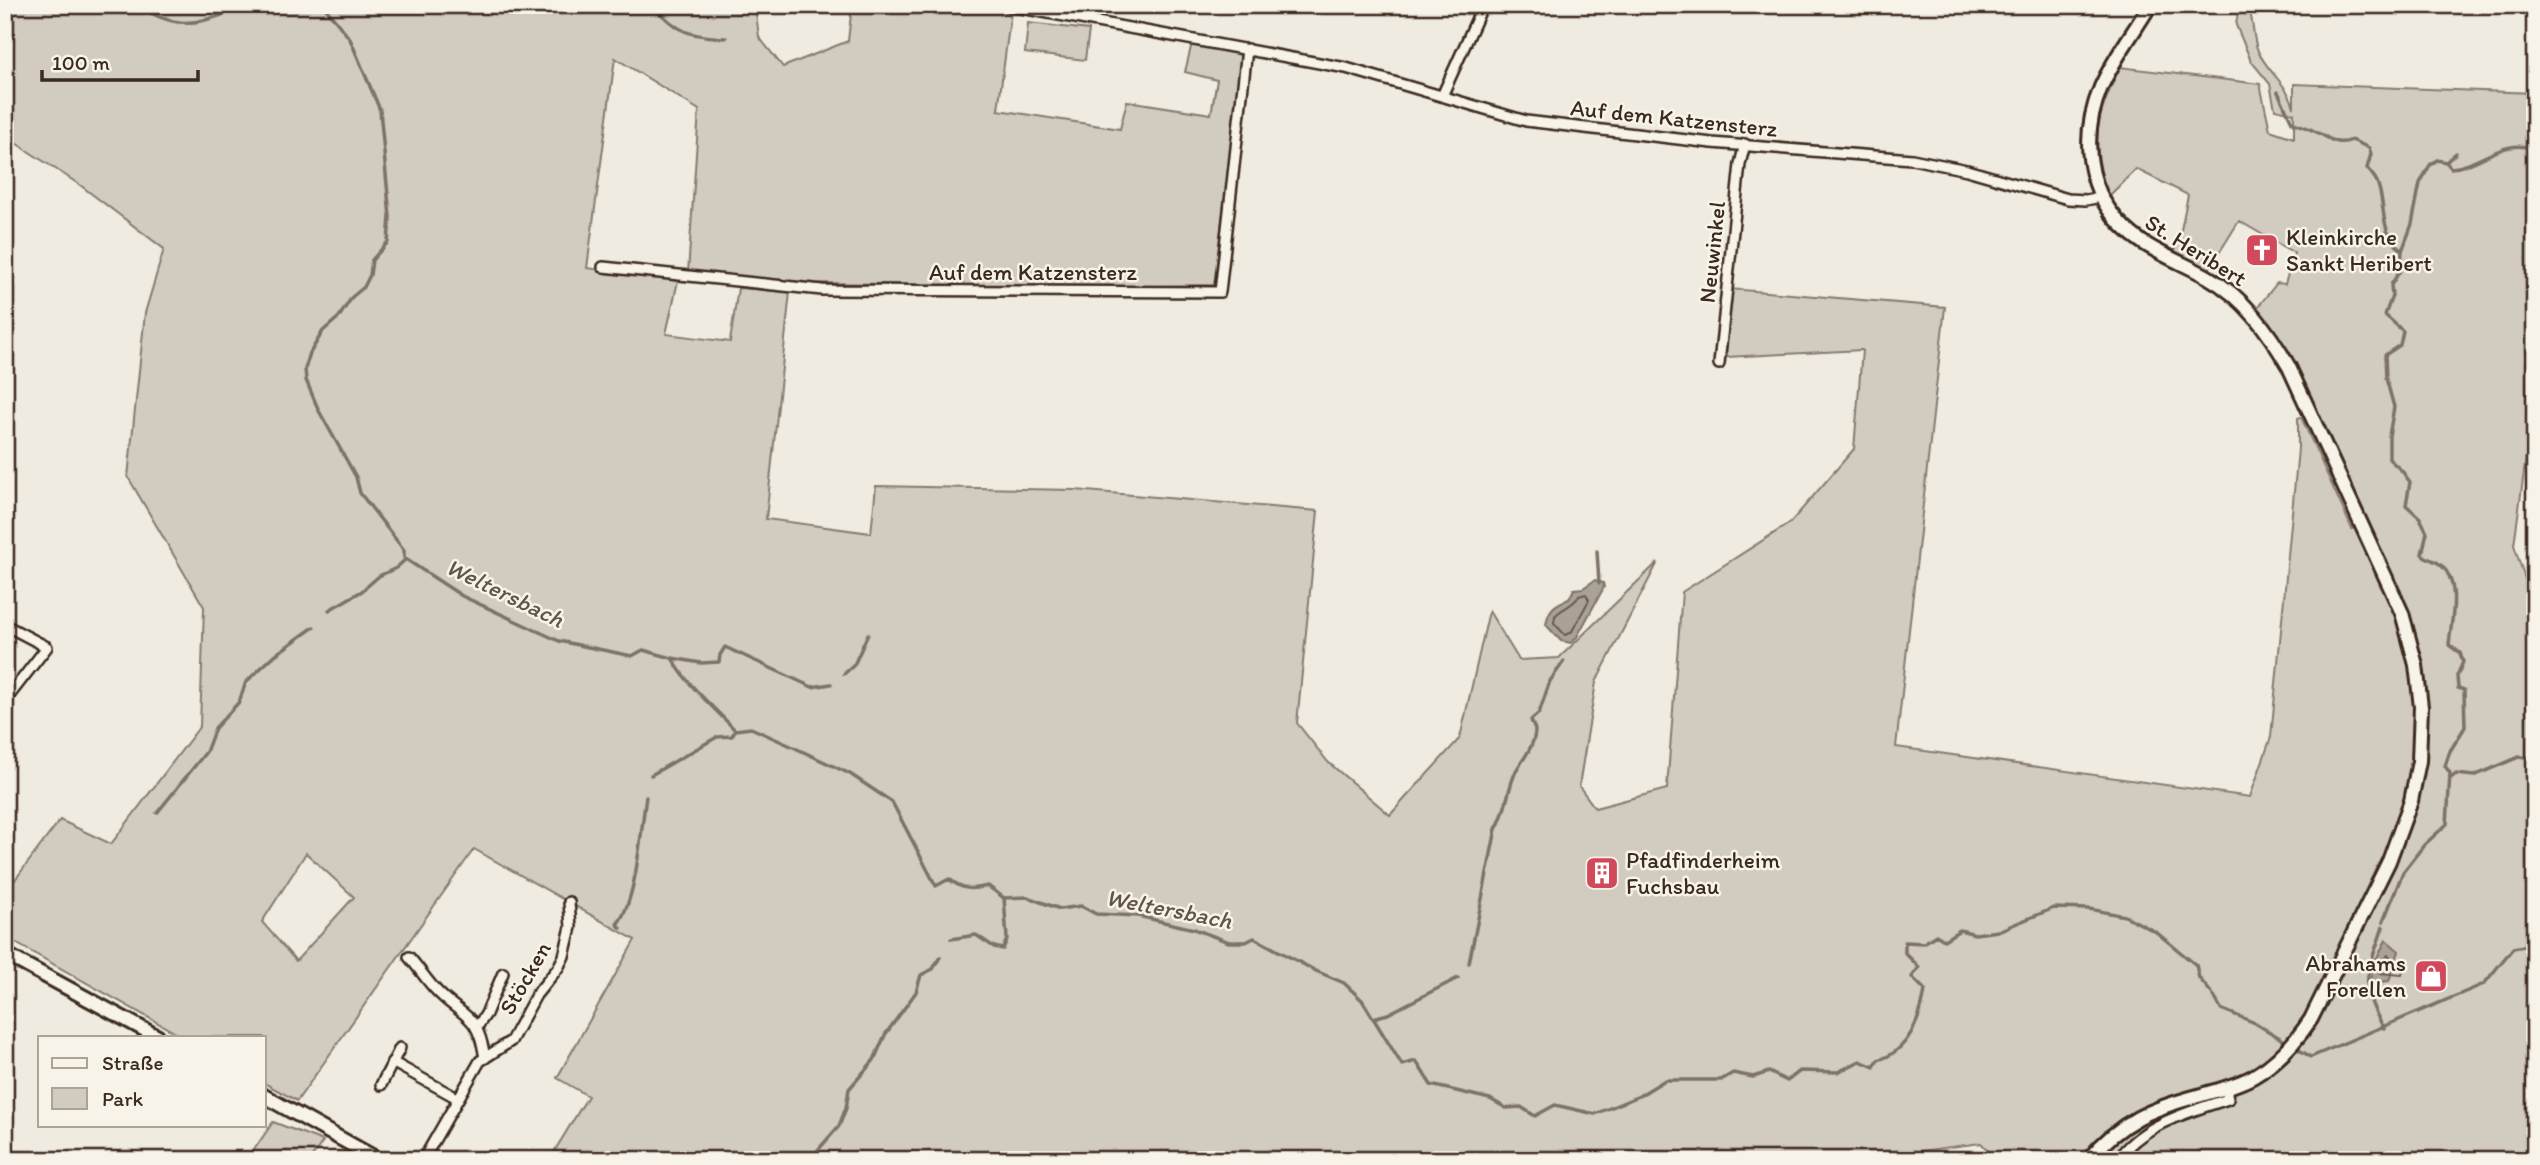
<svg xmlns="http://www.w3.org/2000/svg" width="2540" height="1165" font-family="Itim,sans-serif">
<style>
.green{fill:#d1cbc0;stroke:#867a6f;stroke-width:2;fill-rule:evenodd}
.water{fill:#aaa296;stroke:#7e7266;stroke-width:2}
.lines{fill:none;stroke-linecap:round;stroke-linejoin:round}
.shore{stroke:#675a4e;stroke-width:2}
.stream{stroke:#7e7266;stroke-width:3.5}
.street-casing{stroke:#3b2a1e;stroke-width:14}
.secondary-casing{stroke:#3b2a1e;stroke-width:18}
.street{stroke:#f7f3e8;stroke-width:9}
.secondary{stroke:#f7f3e8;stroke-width:12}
.labels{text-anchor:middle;stroke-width:5;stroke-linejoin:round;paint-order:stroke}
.street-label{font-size:23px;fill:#3b2a1e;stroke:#f7f3e8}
.poi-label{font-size:23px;fill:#3b2a1e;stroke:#f7f3e8;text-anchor:start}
.water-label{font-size:24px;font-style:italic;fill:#625448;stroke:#f7f3e8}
</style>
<rect width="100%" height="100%" fill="#efebe0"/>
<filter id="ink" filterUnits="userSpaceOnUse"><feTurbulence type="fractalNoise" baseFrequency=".0143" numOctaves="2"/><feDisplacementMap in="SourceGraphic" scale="14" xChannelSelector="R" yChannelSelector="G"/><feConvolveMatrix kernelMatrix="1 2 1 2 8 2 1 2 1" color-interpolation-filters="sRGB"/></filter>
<g filter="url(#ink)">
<!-- green -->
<g class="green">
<path d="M5 5H755L759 37 783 67 848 41 852 5H974L1011 11 998 110 1120 129 1127 101 1211 114 1217 80 1185 72 1192 43 1243 53 1214 285 1104 287 816 283 688 273 699 110 615 58 587 268 678 281 666 334 730 342 738 288 790 292 766 519 871 533 876 486 1075 490 1318 511 1297 723 1328 762 1390 815 1460 738 1489 611 1519 660 1559 658 1658 562 1596 682 1579 786 1595 808 1667 789 1682 592 1790 523 1854 449 1862 350 1727 357 1725 343 1730 289 1945 307 1896 747 2250 797 2271 737 2298 449V418L2301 417 2352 529 2367 523 2310 397 2292 363 2257 308 2277 283 2285 284 2294 253 2239 221 2209 269 2173 254 2181 230 2188 195 2136 169 2108 197C2090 139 2095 121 2120 67L2260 84 2270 130 2294 138V113L2275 109 2270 84 2251 61 2236 25 2238 12 2248 6C2254 20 2252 37 2258 51 2267 72 2289 85 2294 108V84L2535 93V392L2514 545 2535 610V1160H1997L1981 1143 1852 1160H549L588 1096 557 1078 635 940 474 849 297 1101 264 1083V1037H183L5 937V893L60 820 111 844 200 726 204 607 128 477 145 313 164 249 80 185 11 140 5 141ZM306 853 354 897 296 961 262 922Z"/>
<polygon points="1028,23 1089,30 1085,60 1025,53"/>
<polygon points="273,1122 323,1141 310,1160 247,1160"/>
</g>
<!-- water -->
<g class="water">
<path d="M1595 580 1603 583 1604 587 1577 637 1571 643 1561 641 1546 625C1548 610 1554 604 1569 599L1574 589 1583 588Z"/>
<polygon points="2386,940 2399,951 2389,981 2370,983 2374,963"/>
</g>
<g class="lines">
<!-- shore -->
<g class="shore">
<path d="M1586 594 1589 600 1571 633 1565 635 1554 623 1555 616C1563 607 1572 607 1579 596Z"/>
<polygon points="2388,955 2395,961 2404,964 2402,975 2380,973 2380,966"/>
</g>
<!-- stream -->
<g class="stream">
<path d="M138 5C172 28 194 26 230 12"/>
<path d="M323 5 350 39 380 110 390 217 388 242 372 260 370 275 364 287 352 297 339 317 323 331 310 353 305 369 306 380 319 411 356 477 360 493 404 550V558L462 596 559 641 632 656 643 650 672 658C689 688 712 705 735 730L751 728 791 746 850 774 892 802 936 886 949 879C963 890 971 890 988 886L1004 898 1027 897 1060 909 1081 906 1096 914 1138 916 1194 929 1229 942H1246L1254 938 1316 971 1344 983 1362 1000 1402 1065 1416 1061 1431 1085 1490 1099 1506 1108 1521 1107 1535 1116 1555 1105 1595 1114 1639 1096 1665 1080H1721L1733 1073 1753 1077 1769 1072 1787 1081 1800 1071 1838 1072 1860 1061 1874 1067 1878 1060C1908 1052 1921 1018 1925 990L1912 977 1919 967 1905 953V942L1924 943 1936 935 1944 940 1960 930 1975 934 1998 931 2054 908 2089 909 2125 916 2156 932 2196 965 2199 978 2214 996 2221 1009 2255 1023 2311 1057 2484 984 2513 948 2535 944"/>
<path d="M653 5C677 33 690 36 726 38"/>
<polyline points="244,12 262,5"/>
<path d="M2278 92 2292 122C2300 126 2307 127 2314 131 2329 137 2335 147 2352 140L2369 148 2371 154 2367 168C2370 172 2375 177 2377 182 2387 207 2378 232 2402 250"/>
<polyline points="2446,162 2456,153"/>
<polyline points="1597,551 1599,583"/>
<polyline points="329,610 362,591 379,576 396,568 406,559"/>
<polyline points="672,658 701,663 719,662 720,655 725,647 812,687 831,684"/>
<polyline points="844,674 854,665 868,634"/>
<polyline points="651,775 717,737 732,736 735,730"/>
<polyline points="2451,778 2456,774 2474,776 2519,757 2535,758"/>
<polyline points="157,813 206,752 215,728 239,702 246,682 275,655 314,627"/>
<path d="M2383 922 2403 872 2424 845 2447 824 2450 773 2445 766 2450 751 2465 727 2464 690 2458 688 2457 676 2463 662 2460 653 2449 645C2451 620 2462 584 2441 565 2435 560 2428 560 2422 554L2427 532 2420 518 2406 505 2410 482 2402 471 2389 459V436L2394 407 2386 378 2385 355 2400 345 2403 331 2385 315 2392 296 2391 285 2401 269 2402 251 2412 224 2420 183 2430 165 2437 160 2446 162 2451 168C2481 166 2503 137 2535 149"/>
<path d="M2383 927C2368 973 2357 983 2384 1028"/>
<path d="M621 928 617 924C637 902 641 827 646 797"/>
<polyline points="951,939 976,935 994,947 1003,949 1007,939 1004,898"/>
<path d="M1469 963 1496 829C1507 811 1507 790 1516 771 1523 759 1535 745 1535 730 1534 727 1532 723 1531 720L1539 713 1550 681 1564 661"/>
<polyline points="1373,1018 1388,1014 1458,978"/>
<polyline points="815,1160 818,1150 839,1126 846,1108 849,1089 874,1060 885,1035 916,992 921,975 933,969 940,957"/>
</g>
<!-- street casing -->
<g class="street-casing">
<g id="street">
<polyline points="1005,5 1346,68 1526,121 1712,143 1912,159 1967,170 2068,199 2086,200 2101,197"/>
<polyline points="1442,96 1483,5"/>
<polyline points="603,267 822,290 1220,292 1247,49"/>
<polyline points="1719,364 1740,164 1745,144"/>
<polyline points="5,625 47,647 5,701"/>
<path d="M409 957C418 967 425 978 434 988 462 1019 477 1009 485 1058"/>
<polyline points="477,1027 486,1014 503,973"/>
<polyline points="392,1062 457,1098"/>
<polyline points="381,1085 400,1048"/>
<polyline points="423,1160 480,1061 511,1041 536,995 558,968 564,956 571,927 569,902"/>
<path d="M2117 1160C2142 1124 2189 1112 2228 1099L2226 1088"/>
</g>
</g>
<!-- secondary casing -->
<g class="secondary-casing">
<g id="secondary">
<polyline points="5,954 158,1037"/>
<polyline points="264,1096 379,1160"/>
<path d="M2088 1160C2121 1121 2150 1109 2198 1096 2217 1090 2237 1086 2254 1076 2277 1063 2297 1040 2311 1019L2389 861 2411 801 2419 761 2421 707 2416 665 2402 613 2289 367C2269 332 2245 298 2208 277 2187 265 2163 256 2142 242 2089 206 2077 145 2101 87 2114 58 2134 32 2150 5"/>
</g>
</g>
<!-- street -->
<use href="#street" class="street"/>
<!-- secondary -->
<use href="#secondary" class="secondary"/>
</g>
</g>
<!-- icons -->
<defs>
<g id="church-square" transform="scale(1.75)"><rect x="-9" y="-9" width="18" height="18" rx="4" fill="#d1495b" stroke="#f7f3e8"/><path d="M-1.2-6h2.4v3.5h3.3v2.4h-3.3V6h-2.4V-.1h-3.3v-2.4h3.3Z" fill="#fff"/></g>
<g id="building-square" transform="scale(1.75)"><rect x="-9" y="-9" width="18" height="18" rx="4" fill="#d1495b" stroke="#f7f3e8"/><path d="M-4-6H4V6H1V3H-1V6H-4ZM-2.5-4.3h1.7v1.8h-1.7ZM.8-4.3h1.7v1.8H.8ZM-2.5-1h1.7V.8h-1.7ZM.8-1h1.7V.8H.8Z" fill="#fff"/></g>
<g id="shop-square" transform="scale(1.75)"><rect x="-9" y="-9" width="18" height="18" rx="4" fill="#d1495b" stroke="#f7f3e8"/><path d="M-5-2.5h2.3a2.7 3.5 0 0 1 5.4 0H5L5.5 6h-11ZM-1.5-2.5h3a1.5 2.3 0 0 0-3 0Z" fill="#fff"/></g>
</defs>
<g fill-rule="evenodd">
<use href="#church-square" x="2262" y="250"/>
<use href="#building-square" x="1602" y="873"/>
<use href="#shop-square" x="2431" y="976"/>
</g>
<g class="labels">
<!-- street labels -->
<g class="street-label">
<text transform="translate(1674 118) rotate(6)" y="8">Auf dem Katzensterz</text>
<text transform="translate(2196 250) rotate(32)" y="8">St. Heribert</text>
<text transform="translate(1712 252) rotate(-84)" y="8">Neuwinkel</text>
<text x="1033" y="280">Auf dem Katzensterz</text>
<text transform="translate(525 978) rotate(-60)" y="8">Stöcken</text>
</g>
<!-- poi labels -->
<g class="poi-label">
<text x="2286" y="245">Kleinkirche<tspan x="2286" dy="26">Sankt Heribert</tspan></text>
<text x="1626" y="868">Pfadfinderheim<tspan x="1626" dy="26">Fuchsbau</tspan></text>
<text x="2406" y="971" text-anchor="end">Abrahams<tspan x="2406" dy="26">Forellen</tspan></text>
</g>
<!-- water labels -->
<g class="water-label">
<text transform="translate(505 593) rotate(26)" y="8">Weltersbach</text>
<text transform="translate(1169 909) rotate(11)" y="8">Weltersbach</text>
</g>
</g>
<!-- margin -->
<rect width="2540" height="1165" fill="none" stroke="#f7f3e8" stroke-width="28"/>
<rect x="14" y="14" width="2512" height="1137" fill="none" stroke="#3b2a1e" stroke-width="2.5" filter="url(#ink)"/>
<!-- legend -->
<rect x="38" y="1036" width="228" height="91" fill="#f7f3e8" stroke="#aca397" stroke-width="2"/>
<rect x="52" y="1058" width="35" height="10" fill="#f7f3e8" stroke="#aca397" stroke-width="2"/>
<text x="102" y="1070" font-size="21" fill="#3b2a1e">Straße</text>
<rect x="52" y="1088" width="35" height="21" fill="#d1cbc0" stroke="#aca397" stroke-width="2"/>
<text x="102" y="1106" font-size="21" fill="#3b2a1e">Park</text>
<!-- scale -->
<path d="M42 70v10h156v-10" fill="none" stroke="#3b2a1e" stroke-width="3.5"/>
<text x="52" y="70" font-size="21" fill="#3b2a1e" stroke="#f7f3e8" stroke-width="5" paint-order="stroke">100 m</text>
</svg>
